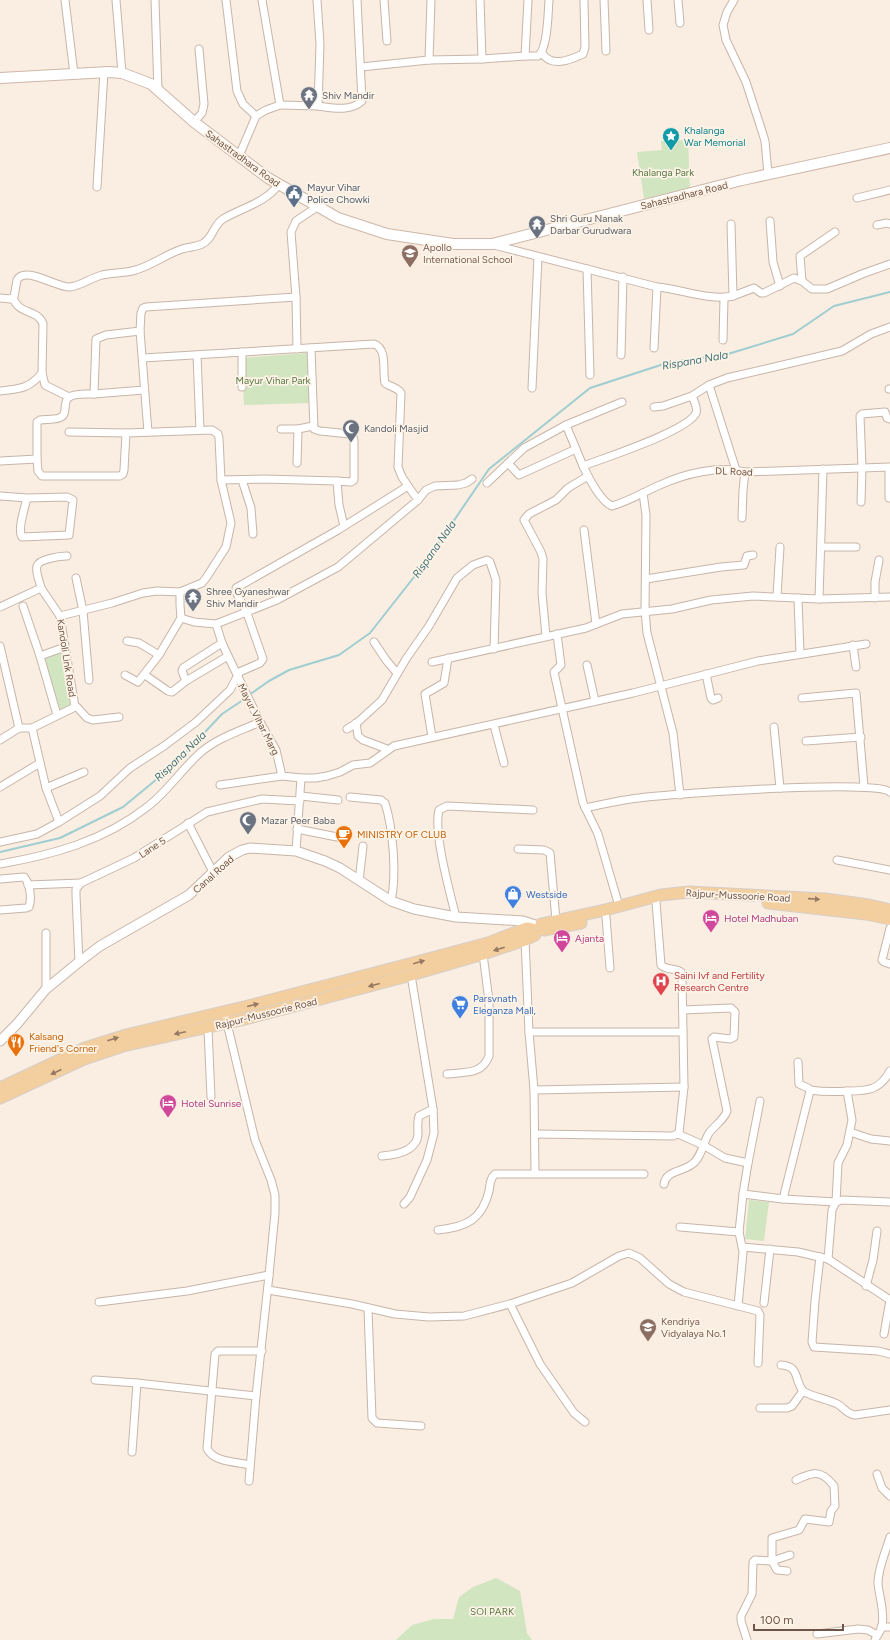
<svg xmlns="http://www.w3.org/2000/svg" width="890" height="1640" font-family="Figtree,sans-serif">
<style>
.green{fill:#d2e5c1}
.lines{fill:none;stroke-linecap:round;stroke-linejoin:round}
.stream{stroke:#9fcdd1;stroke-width:2}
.minor-casing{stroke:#c8b5a9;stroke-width:9}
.tertiary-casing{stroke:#c8b5a9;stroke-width:11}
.secondary-casing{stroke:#ceb7a9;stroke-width:12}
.primary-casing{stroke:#d6cfcc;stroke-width:13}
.minor{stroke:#fff;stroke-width:7}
.tertiary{stroke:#fff;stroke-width:9}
.secondary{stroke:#fff;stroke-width:10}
.primary{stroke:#f3ce9e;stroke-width:11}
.oneway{fill:#967963}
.labels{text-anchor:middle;stroke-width:3.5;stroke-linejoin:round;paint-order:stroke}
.worship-label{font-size:10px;fill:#5b616d;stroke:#fdf3e6;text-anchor:start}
.culture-label{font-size:10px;fill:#0d838f;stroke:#fdf3e6;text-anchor:start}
.street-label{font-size:10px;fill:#6e554a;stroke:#fdf3e6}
.park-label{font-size:10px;fill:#587946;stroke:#fdf3e6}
.service-label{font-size:10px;fill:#4e5e75;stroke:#fdf3e6;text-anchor:start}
.education-label{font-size:10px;fill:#785e54;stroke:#fdf3e6;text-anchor:start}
.food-label{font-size:10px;fill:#c56008;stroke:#fdf3e6;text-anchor:start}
.shop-label{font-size:10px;fill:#366cbe;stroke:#fdf3e6;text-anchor:start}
.hotel-label{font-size:10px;fill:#b23c85;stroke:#fdf3e6;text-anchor:start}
.health-label{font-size:10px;fill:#be3a42;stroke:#fdf3e6;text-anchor:start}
.water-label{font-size:11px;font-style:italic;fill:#437379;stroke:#fdf3e6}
</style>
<rect width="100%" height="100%" fill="#f9eee1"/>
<!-- green -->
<g class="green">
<polygon points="688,140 690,189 644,199 637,152 662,150 661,141"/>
<polygon points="307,353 310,403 244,405 242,358"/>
<polygon points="63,651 70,705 59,710 44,658"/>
<polygon points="749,1200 769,1202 764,1241 745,1239"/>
<polygon points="496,1578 520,1591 527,1633 532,1640 396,1640 412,1625 434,1619 453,1619 459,1597 473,1587"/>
</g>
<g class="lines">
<!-- stream -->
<g class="stream">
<polyline points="249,695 269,681 289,670 339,655 370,633 425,563 489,469 590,388 670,362 728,354 793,334 834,306 890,292"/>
<polyline points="0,852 60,838 123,807 174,765 222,714 246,698"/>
</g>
<!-- minor casing -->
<g class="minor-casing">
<g id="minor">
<polyline points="65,0 74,74"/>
<polyline points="116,0 122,73"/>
<polyline points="155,0 158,91"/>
<polyline points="226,0 237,91 243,104 256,116 266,110 280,105 262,0"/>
<polyline points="384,0 387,41"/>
<polyline points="431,0 429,60 482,59"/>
<polyline points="480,0 482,59 525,56"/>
<path d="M528 0 525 56H538C548 49 548 12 549 0"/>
<polyline points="604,0 606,51"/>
<polyline points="647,0 649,30"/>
<polyline points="678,0 680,23"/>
<polyline points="734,0 727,12 723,25 726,40 746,82 760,125 765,141 768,174"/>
<path d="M542 53C551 68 570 60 583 54L585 47 584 1"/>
<polyline points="361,67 429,60"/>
<polyline points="280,105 318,106 320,44 317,0"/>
<path d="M318 106C333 108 350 112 362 101L357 0"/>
<polyline points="194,122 202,113 204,104 199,49"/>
<polyline points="239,156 256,116"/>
<polyline points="97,187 104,72"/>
<polyline points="857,198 890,190"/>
<polyline points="770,221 773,262 780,286"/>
<polyline points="877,225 887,223 890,224"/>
<path d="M494 245 657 287C681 289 710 301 733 296L731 224"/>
<polyline points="587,269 590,375"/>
<polyline points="802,281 800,256 835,232"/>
<polyline points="733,296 754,288 761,293 764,293 794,278 802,281 812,289 827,289 862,274 890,264"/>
<path d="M0 298 10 299 14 297 17 280C25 265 57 288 70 287 80 286 91 278 102 275 111 273 122 273 132 271 150 267 164 255 182 249 188 247 196 247 202 244 213 239 213 225 223 219 241 208 266 203 279 184"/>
<path d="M13 298C19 315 38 309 43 324L42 373 45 385 69 397"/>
<polyline points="723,340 724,298"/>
<polyline points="311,348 314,429 320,431 350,434 353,437 354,440 354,480 351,482 337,481"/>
<polyline points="654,348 657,287"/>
<polyline points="297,349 296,297 291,232 296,221 317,207"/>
<polyline points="242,352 242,387"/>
<polyline points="197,355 200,430"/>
<polyline points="621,355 623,277"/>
<path d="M143 358 374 344C388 349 382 371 385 383 390 387 397 387 401 393L398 467 402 477 408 486"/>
<polyline points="709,385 736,470"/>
<polyline points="532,388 538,257"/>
<polyline points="889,389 890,389"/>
<path d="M0 391C19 389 29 389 42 373"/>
<polyline points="94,394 144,390"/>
<polyline points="654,407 663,406 692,396"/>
<polyline points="566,425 622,402"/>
<polyline points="281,429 298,429 313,426"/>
<polyline points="69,432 126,433"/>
<polyline points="148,432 140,331 141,313 143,308 146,307 296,297"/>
<polyline points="37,459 38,471 42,476 120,476 123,474 124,470 126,433 212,430 218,434 219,438 221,480 231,523 226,547 206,578 202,583 180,592 157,591 143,593 112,603 60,616"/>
<path d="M0 461 37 459V422L40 420C45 419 53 420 59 418 69 415 62 402 69 397 75 393 86 394 94 394L96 339 106 335 140 331"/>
<polyline points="297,463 298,429"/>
<path d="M508 463 519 475 576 449 583 466C604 458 688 431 696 413 698 408 694 401 692 396L709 385 727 378 842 351 871 334 890 327"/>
<path d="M583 466C588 477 601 502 612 506 629 501 644 492 660 485 684 474 719 465 745 472L890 467"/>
<polyline points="889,468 889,498"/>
<polyline points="221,480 264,479 337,481 339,505 344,526"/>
<polyline points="242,480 251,508 253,534"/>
<polyline points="487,483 524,448 566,425 576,449"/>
<polyline points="643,493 646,515 645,611 647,633 673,733 680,795"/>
<path d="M0 496 27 498C25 507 17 530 22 537L69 535 73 500 67 497 27 498"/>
<polyline points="418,500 426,490 435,486 458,485 466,483 472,479"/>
<polyline points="861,502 862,468 860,416 862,414 885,412 887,418 890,419"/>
<polyline points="742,518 743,490 745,472"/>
<polyline points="584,530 596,624"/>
<polyline points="822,547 856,547"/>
<polyline points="76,578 83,611 89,680"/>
<polyline points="646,579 721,567 744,565 747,556 753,555"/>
<path d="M41 588C40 582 35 572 37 566 39 559 60 556 67 556"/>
<polyline points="180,592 180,605 181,618 194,622 216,624 277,600 338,567 418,500 408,486 338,530 236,588 236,592 247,613 263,659 260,663 237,673"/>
<polyline points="777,596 780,547"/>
<polyline points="798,598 800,654"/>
<polyline points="875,598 875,582 879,560"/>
<polyline points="819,599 823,469"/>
<polyline points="23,606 40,656"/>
<polyline points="0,607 41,588 60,616 75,707"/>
<polyline points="216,624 222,643 228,656 260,722 276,750 282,776 301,778 315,778 327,776 340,772 353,765 370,763 394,746 633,693 758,661 866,644"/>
<polyline points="557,634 561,665 554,672 583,803 598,834 619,906"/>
<polyline points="546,636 542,593 543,559 541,552 524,520 529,514 556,500 568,488 588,476"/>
<polyline points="127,641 139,643 159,655 181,618"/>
<polyline points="374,642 386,660 397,673"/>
<polyline points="853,645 856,667"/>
<polyline points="0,646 19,728"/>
<polyline points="432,662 586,628 622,614 672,609 711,600 753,596 819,599 890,597"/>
<polyline points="587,665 595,701"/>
<polyline points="706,674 711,698 713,700 718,698"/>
<polyline points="125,675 138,682 159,655"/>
<polyline points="145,675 168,691 172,692 186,681 228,656"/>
<polyline points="186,681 182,671 183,668 222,643"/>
<polyline points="802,698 856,693 864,787"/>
<polyline points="57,715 40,656 65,647"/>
<polyline points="356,723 358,736 363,740 387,749"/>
<polyline points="494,725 504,763"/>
<polyline points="774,727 780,788"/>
<polyline points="32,728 75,707 77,707 87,718 93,720 119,717"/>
<polyline points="347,729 358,722 382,700 406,659 429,626 457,578 473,565 487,560 490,562 496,580 494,649"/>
<polyline points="432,737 425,694 444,683 448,658"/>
<polyline points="0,740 19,728 32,728 46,788 59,822 37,834 0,842"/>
<polyline points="806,741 861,737"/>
<polyline points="220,785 282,776"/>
<polyline points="0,787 40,763"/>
<polyline points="46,788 84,772"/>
<polyline points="301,796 338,800"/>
<path d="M350 797 381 800 385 803C393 828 397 875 391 901"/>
<path d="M585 808C603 804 621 800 639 798 669 794 877 779 890 792"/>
<polyline points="59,822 100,796 130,768 164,746 196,722 230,690 238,675"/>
<polyline points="188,823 213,872"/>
<polyline points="297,829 337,837"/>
<polyline points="518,849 544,850 550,853 556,920"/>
<polyline points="296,851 301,778"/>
<polyline points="837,860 890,870"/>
<path d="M0 864C52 855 104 841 147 807 167 792 181 770 200 753 217 738 240 731 260 722"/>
<path d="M0 879 24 877C30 883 32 899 29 907L26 908 0 910"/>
<polyline points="359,881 363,846"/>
<polyline points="28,885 81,883"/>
<path d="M456 917C450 893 433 832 439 810L447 806 533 810"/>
<polyline points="606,917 610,968"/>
<polyline points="890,928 882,960 884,962 890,964"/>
<polyline points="46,933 46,989"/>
<polyline points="525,940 529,1032 534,1090 535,1173"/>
<polyline points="79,962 76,895 76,889 81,883 134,858 207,812 262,799 300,801"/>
<polyline points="226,1019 255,1140 271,1180 275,1195 275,1213 269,1275 256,1396 249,1481"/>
<polyline points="207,1028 208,1030 211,1097"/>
<polyline points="529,1032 683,1032"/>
<path d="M447 1074C464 1072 482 1075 489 1056V1001L483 954"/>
<polyline points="534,1090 684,1087"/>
<path d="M810 1090C823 1092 835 1092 848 1091 868 1091 880 1090 890 1071"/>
<polyline points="850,1132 871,1139 890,1141"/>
<path d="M535 1134 673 1136 679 1133 684 1087 682 977 681 972C675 968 666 970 661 965L656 902"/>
<polyline points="678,1134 703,1145 725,1158 748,1163"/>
<path d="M382 1156C395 1155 416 1152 418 1135 418 1129 417 1122 419 1116L433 1109"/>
<path d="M664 1184C666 1171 681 1172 691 1165 701 1159 703 1143 709 1133 715 1125 724 1120 727 1111L712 1039 714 1037 730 1039 734 1037 735 1012 731 1008 683 1010"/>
<polyline points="743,1194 783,1199 836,1202 838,1163 847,1145 852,1120 847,1091"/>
<polyline points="783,1199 810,1091 808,1088 799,1084 798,1062"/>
<polyline points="404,1204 410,1197 427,1160 434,1133 433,1109 411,975"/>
<polyline points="680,1227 739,1232"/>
<path d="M438 1230C466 1227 482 1220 489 1191 490 1185 490 1178 495 1174H644"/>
<polyline points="743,1247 798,1252 828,1259 890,1300"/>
<polyline points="820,1257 815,1301 812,1342 814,1347 878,1351 890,1354"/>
<polyline points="828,1259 832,1210 836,1202 842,1200 890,1202"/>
<polyline points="866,1286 873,1260 877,1231"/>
<polyline points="268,1290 352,1304 395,1314 429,1317 464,1316 510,1304 572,1283 619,1256 629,1253 640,1258 669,1284 684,1292 758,1311 760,1315 758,1363"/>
<polyline points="99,1302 187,1291 269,1275"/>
<polyline points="764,1303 770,1249"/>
<polyline points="510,1304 540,1364 574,1413 585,1422"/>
<polyline points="738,1306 743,1252 739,1232 743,1194 748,1163 760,1101"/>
<polyline points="368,1309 372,1418 377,1423 421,1426"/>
<polyline points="884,1334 890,1300"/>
<path d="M781 1365C800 1366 794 1380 803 1391 814 1398 829 1399 839 1405 845 1409 847 1414 855 1415L890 1410"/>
<polyline points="95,1380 137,1383 256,1396"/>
<polyline points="760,1408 787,1408 792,1406 803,1391"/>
<polyline points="132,1452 137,1383"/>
<path d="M250 1465C237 1462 212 1462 207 1448L215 1354 218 1351H262"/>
<polyline points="877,1474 882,1488 890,1496"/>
<path d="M787 1571 777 1570 772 1561V1538L799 1530 805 1519 829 1522 831 1511 835 1506 834 1486C821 1469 813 1472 796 1480"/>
<polyline points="881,1627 890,1627"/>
<polyline points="817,1634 858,1629 868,1630 877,1635"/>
<polyline points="747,1640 741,1621 741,1616 752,1594 753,1562 755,1560 772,1561 790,1555"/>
<path d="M875 1640C877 1635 881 1631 882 1626 885 1609 879 1598 878 1583 878 1568 886 1551 890 1537"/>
</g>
</g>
<!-- tertiary casing -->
<g class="tertiary-casing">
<polyline id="tertiary" points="0,1041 17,1024 46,989 79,962 100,946 189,895 229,857 242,850 250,848 296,851 325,861 340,868 391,901 414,909 456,917 523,921 535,925"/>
</g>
<!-- secondary casing -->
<g class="secondary-casing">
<polyline id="secondary" points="0,78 109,72 122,73 151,84 194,122 268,178 338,218 387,234 453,244 492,244 742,180 890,148"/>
</g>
<!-- primary casing -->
<g class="primary-casing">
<g id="primary">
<polyline points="768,903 866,914 890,919"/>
<polyline points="541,924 605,910 661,895 689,892 825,899 869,905 890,910"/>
<polyline points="544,930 581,923"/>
<polyline points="0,1088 85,1048 126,1035 248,1006 413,963 488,943 527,928 532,929"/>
<polyline points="0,1098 84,1059 123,1046 245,1019 411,975 483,954 525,940 535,935"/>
</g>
</g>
<!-- minor -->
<use href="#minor" class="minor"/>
<!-- tertiary -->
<use href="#tertiary" class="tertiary"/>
<!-- secondary -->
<use href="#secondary" class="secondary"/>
<!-- primary -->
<use href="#primary" class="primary"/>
</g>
<!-- one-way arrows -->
<defs><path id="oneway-solid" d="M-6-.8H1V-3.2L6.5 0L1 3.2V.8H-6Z"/></defs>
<g class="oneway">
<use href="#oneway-solid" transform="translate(814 899) rotate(4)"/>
<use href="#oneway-solid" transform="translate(499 949) rotate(162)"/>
<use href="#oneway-solid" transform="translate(419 962) rotate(-16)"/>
<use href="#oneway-solid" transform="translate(374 985) rotate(165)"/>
<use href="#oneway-solid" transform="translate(253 1005) rotate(-14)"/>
<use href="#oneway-solid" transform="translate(180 1033) rotate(168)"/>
<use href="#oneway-solid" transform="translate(113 1039) rotate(-18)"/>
<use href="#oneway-solid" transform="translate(56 1072) rotate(155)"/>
</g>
<!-- icons -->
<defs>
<g id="temple-pin" transform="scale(0.9)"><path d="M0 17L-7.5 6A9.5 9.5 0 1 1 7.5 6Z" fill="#6b7280" stroke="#fdf3e6"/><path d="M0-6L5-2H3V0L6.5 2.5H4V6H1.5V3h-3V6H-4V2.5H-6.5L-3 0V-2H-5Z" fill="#fff"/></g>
<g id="sight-pin" transform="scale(0.9)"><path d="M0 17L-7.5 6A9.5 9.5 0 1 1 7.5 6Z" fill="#0f9aa8" stroke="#fdf3e6"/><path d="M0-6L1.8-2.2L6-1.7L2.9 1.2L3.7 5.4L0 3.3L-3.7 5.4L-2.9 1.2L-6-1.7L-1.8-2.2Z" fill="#fff"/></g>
<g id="civic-pin" transform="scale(0.9)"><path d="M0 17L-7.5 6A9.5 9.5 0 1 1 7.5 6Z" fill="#5c6f8a" stroke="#fdf3e6"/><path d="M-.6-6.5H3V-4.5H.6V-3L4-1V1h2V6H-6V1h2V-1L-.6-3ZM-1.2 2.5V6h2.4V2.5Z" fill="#fff"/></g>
<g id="school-pin" transform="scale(0.9)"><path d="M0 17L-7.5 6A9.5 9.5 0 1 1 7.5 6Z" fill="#8d6e63" stroke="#fdf3e6"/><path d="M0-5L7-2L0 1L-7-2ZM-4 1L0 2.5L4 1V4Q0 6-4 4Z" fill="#fff"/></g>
<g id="mosque-pin" transform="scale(0.9)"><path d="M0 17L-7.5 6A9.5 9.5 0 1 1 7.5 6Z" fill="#6b7280" stroke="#fdf3e6"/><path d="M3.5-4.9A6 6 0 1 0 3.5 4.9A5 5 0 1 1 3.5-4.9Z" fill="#fff"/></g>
<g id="cafe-pin" transform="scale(0.9)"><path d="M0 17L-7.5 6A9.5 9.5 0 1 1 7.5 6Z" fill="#e8710a" stroke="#fdf3e6"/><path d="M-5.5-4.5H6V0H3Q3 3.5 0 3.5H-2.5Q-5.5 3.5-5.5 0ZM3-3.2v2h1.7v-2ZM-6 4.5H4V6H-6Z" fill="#fff"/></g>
<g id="shop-pin" transform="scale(0.9)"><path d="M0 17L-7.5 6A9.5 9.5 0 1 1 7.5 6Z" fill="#3f7fe0" stroke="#fdf3e6"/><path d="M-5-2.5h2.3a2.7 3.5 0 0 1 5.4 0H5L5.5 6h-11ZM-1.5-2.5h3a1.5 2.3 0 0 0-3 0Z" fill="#fff"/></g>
<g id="hotel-pin" transform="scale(0.9)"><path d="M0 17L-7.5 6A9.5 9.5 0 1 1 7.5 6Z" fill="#d1479c" stroke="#fdf3e6"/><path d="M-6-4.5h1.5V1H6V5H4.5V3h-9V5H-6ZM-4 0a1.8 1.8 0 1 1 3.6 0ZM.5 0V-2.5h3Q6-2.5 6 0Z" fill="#fff"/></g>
<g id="hospital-pin" transform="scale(0.9)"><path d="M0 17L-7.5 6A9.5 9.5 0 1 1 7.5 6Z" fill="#e0444e" stroke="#fdf3e6"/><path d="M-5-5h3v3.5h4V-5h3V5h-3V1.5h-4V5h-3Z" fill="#fff"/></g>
<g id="supermarket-pin" transform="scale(0.9)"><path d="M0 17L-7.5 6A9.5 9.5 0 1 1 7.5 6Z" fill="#3f7fe0" stroke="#fdf3e6"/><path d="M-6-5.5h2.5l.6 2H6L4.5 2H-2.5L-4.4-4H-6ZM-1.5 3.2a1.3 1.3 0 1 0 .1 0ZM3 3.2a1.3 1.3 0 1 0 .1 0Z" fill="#fff"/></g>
<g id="restaurant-pin" transform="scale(0.9)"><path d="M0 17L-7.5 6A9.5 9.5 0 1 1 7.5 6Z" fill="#e8710a" stroke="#fdf3e6"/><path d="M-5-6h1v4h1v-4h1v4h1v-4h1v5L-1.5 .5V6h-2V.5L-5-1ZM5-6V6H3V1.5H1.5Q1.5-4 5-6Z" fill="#fff"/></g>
</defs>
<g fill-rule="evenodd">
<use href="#temple-pin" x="309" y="95"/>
<use href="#sight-pin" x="671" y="136"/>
<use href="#civic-pin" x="294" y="193"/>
<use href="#temple-pin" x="537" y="224"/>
<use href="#school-pin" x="410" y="253"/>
<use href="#mosque-pin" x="351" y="428"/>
<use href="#temple-pin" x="193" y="597"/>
<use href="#mosque-pin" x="248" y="820"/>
<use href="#cafe-pin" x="344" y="834"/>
<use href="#shop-pin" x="513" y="894"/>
<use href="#hotel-pin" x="711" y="918"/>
<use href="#hotel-pin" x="562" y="938"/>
<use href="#hospital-pin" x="661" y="981"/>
<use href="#supermarket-pin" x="460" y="1004"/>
<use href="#restaurant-pin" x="16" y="1042"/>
<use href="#hotel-pin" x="168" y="1103"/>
<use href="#school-pin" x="648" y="1327"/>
</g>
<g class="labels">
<!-- worship labels -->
<g class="worship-label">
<text x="322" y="99">Shiv Mandir</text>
<text x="550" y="222">Shri Guru Nanak<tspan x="550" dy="12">Darbar Gurudwara</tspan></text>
<text x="364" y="432">Kandoli Masjid</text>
<text x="206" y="595">Shree Gyaneshwar<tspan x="206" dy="12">Shiv Mandir</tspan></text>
<text x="261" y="824">Mazar Peer Baba</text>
</g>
<!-- culture labels -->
<g class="culture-label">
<text x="684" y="134">Khalanga<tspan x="684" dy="12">War Memorial</tspan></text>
</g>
<!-- street labels -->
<g class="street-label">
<text transform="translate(243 158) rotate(36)" y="4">Sahastradhara Road</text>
<text transform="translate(684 195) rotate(-14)" y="4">Sahastradhara Road</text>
<text transform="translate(734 471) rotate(2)" y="4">DL Road</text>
<text transform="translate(67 658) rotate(81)" y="4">Kandoli Link Road</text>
<text transform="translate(259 719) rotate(63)" y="4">Mayur Vihar Marg</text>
<text transform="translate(152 847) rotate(-33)" y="4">Lane 5</text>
<text transform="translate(213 874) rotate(-42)" y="4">Canal Road</text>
<text transform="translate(738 895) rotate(3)" y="4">Rajpur-Mussoorie Road</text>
<text transform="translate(266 1013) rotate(-14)" y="4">Rajpur-Mussoorie Road</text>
</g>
<!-- park labels -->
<g class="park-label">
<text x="663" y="176">Khalanga Park</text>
<text x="273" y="384">Mayur Vihar Park</text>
<text x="492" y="1615">SOI PARK</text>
</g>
<!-- service labels -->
<g class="service-label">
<text x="307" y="191">Mayur Vihar<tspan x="307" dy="12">Police Chowki</tspan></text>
</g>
<!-- education labels -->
<g class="education-label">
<text x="423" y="251">Apollo<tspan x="423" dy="12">International School</tspan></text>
<text x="661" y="1325">Kendriya<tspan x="661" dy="12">Vidyalaya No.1</tspan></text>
</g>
<!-- food labels -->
<g class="food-label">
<text x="357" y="838">MINISTRY OF CLUB</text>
<text x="29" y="1040">Kalsang<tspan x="29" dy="12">Friend's Corner</tspan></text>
</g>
<!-- shop labels -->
<g class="shop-label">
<text x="526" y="898">Westside</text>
<text x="473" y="1002">Parsvnath<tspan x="473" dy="12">Eleganza Mall,</tspan></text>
</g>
<!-- hotel labels -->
<g class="hotel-label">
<text x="724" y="922">Hotel Madhuban</text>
<text x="575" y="942">Ajanta</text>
<text x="181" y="1107">Hotel Sunrise</text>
</g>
<!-- health labels -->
<g class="health-label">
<text x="674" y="979">Saini Ivf and Fertility<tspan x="674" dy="12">Research Centre</tspan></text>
</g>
<!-- water labels -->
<g class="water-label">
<text transform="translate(695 360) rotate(-10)" y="4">Rispana Nala</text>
<text transform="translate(434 549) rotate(-55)" y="4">Rispana Nala</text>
<text transform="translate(180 756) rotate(-44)" y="4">Rispana Nala</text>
</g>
</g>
<!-- scale -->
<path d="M754 1624v6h89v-6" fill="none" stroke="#6e554a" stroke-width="2"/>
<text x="760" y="1624" font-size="12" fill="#6e554a" stroke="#fdf3e6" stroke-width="3" paint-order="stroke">100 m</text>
</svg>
